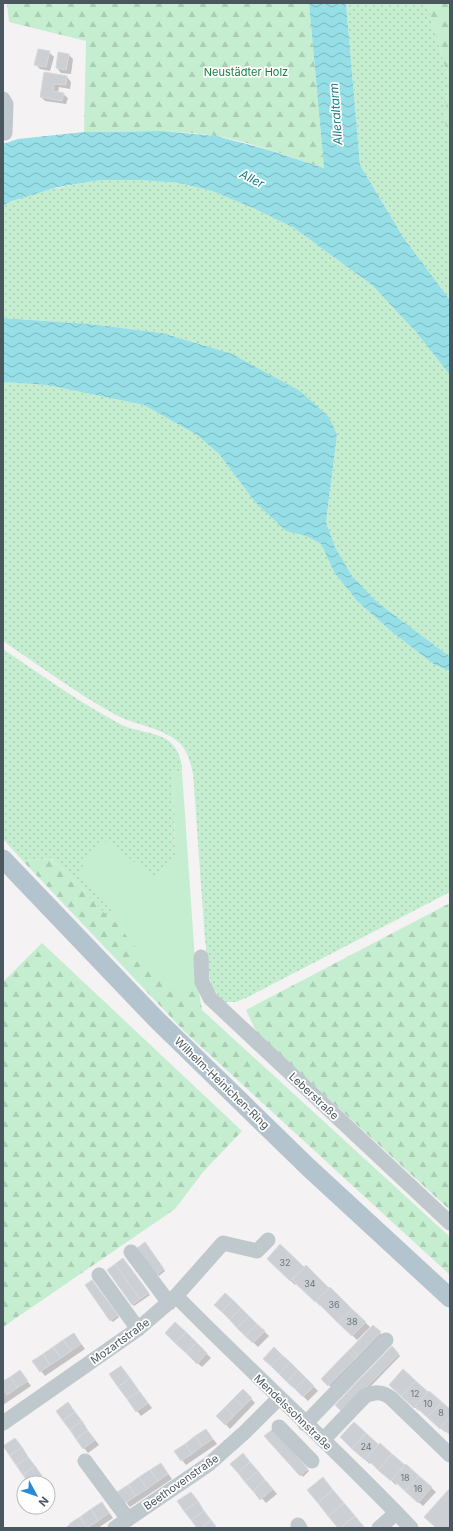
<svg xmlns="http://www.w3.org/2000/svg" width="453" height="1531" font-family="Inter,sans-serif">
<style>
.grass{fill:url(#grass-dots)}
.forest{fill:url(#forest-firs)}
.garden{fill:#c5edd0}
.water{fill:url(#water-waves)}
.shadow{fill:#0003}
.building{fill:#ccd0d4;stroke:#d7d9dd}
.lines{fill:none;stroke-linecap:round;stroke-linejoin:round}
.minor{stroke:#bfc8cd;stroke-width:15}
.major{stroke:#b4c4ce;stroke-width:19}
.labels{text-anchor:middle;stroke-width:3.5;stroke-linejoin:round;paint-order:stroke}
.number-label{font-size:9px;fill:#6b757c}
.park-label{font-size:11px;fill:#1f7c43;stroke:#fff}
.street-label{font-size:11px;fill:#4b575e;stroke:#fff}
.water-label{font-size:12px;font-style:italic;fill:#167c87;stroke:#fff}
</style>
<defs>
<pattern id="grass-dots" width="8" height="8" patternUnits="userSpaceOnUse"><rect width="8" height="8" fill="#c5edd0"/><path d="M2 2h.1M6 6h.1" fill="none" stroke="#abcdb5" stroke-width="1.8" stroke-linecap="round"/></pattern>
<pattern id="forest-firs" width="22" height="20" patternUnits="userSpaceOnUse"><rect width="22" height="20" fill="#c5edd0"/><path d="M5 1l3.5 6h-7zM16 11l3.5 6h-7z" fill="#abcdb5"/></pattern>
<pattern id="water-waves" width="16" height="10" patternUnits="userSpaceOnUse"><rect width="16" height="10" fill="#96dfe7"/><path d="M0 5q4-4 8 0t8 0" fill="none" stroke="#7cb8be"/></pattern>
</defs>
<rect width="100%" height="100%" fill="#f4f2f2"/>
<!-- grass -->
<g class="grass">
<polygon points="346,3 427,3 448,77 445,123 450,133 450,300 403,237 360,165"/>
<path d="M101 180H140L179 183 212 191 253 208 294 228 372 285 416 332 450 375V656L445 653 377 602 352 576 335 547 326 522 337 435 230 353 162 333 90 324 3 318V206C33 190 68 186 101 180Z"/>
<path d="M3 382 47 385 144 405 197 435 219 454 255 502 286 531 306 536 321 544 334 572 357 601 392 632 435 665 450 671V892L246 998 236 1002H223L211 985 205 940 193 773C190 762 187 748 177 741 162 728 136 725 118 716 78 694 41 667 3 641Z"/>
<path d="M3 649C41 675 79 702 120 724 132 731 155 732 166 739 177 746 182 759 182 771L173 774 175 855 154 879 107 841 112 911 108 917 69 875 50 858 23 861 3 839Z"/>
</g>
<!-- forest -->
<g class="forest">
<path d="M7 3H309L324 168C289 156 252 142 215 136 172 129 128 131 84 132L86 41 9 22Z"/>
<polygon points="427,3 450,3 450,133 445,123 448,77"/>
<polygon points="49,858 69,875 108,917 196,976 202,1010 450,1237 450,1275 184,1031 23,861"/>
<polygon points="450,903 450,1210 257,1033 246,1010"/>
<polygon points="42,943 242,1131 203,1172 175,1209 3,1327 3,982"/>
</g>
<!-- garden -->
<polygon class="garden" points="182,771 196,976 184,995 166,985 116,923 108,917 112,911 78,876 88,855 107,841 155,878 175,855 173,774"/>
<!-- water -->
<g class="water">
<polygon points="309,3 346,3 360,165 403,237 450,300 450,375 416,332 372,285 294,228 253,208 212,191 179,183 140,180 101,180 58,187 12,201 3,206 3,144 18,139 84,132 162,131 216,136 269,150 324,168"/>
<polygon points="3,318 90,324 162,333 230,353 300,391 329,417 337,435 326,522 335,547 352,576 377,602 445,653 450,656 450,671 435,665 392,632 357,601 334,572 321,544 306,536 286,531 255,502 219,454 197,435 144,405 47,385 3,382"/>
</g>
<!-- shadow -->
<g class="shadow">
<polygon points="49,52 54,57 50,71 40,69 35,64"/>
<polygon points="69,55 73,59 71,74 61,73 57,68"/>
<polygon points="45,74 67,77 71,82 70,89 59,87 58,93 63,94 68,98 66,104 45,101 41,97"/>
<polygon points="147,1245 165,1271 159,1276 157,1274"/>
<polygon points="280,1246 304,1269 329,1289 330,1288 370,1327 357,1340 321,1304 320,1306 297,1283 295,1285 268,1258"/>
<polygon points="125,1261 150,1295 134,1306 108,1270"/>
<polygon points="94,1283 119,1317 113,1322 111,1320"/>
<polygon points="225,1294 269,1336 258,1347 215,1305"/>
<polygon points="175,1323 211,1358 202,1367 166,1333"/>
<polygon points="373,1326 382,1335 331,1387 322,1379"/>
<polygon points="74,1334 85,1349 45,1376 41,1371"/>
<polygon points="392,1347 400,1356 345,1413"/>
<polygon points="274,1348 318,1391 308,1401 265,1359"/>
<polygon points="121,1367 152,1408 141,1416 137,1411"/>
<polygon points="20,1371 31,1386 3,1405 3,1382"/>
<polygon points="403,1371 428,1393 450,1411 450,1434 446,1431 445,1432 420,1410 419,1411 395,1389"/>
<polygon points="243,1390 255,1403 230,1429 218,1416"/>
<polygon points="68,1404 99,1445 88,1453 84,1448"/>
<polygon points="206,1430 217,1444 186,1465 175,1451"/>
<polygon points="273,1430 309,1471 303,1477 266,1436"/>
<polygon points="346,1442 379,1446 380,1444 405,1467 406,1465 436,1492 423,1506 397,1483 396,1485 371,1462 370,1464"/>
<polygon points="19,1444 45,1481 42,1483 30,1483"/>
<polygon points="247,1459 277,1494 266,1503 232,1464"/>
<polygon points="161,1464 172,1479 130,1507 126,1502"/>
<polygon points="102,1503 113,1518 98,1528 65,1528"/>
</g>
<!-- building -->
<g class="building">
<polygon points="38,49 50,51 46,67 34,65"/>
<polygon points="58,52 69,54 66,70 56,68"/>
<polygon points="44,72 67,76 66,85 54,84 53,91 64,93 62,101 40,97"/>
<polygon points="145,1242 164,1269 156,1275 137,1248"/>
<polygon points="280,1244 304,1267 290,1281 267,1259"/>
<polygon points="123,1258 149,1293 140,1299 115,1264"/>
<polygon points="115,1264 140,1299 132,1305 107,1270"/>
<polygon points="306,1265 329,1288 315,1302 292,1280"/>
<polygon points="92,1280 118,1315 110,1321 85,1285"/>
<polygon points="330,1287 352,1309 338,1323 316,1301"/>
<polygon points="225,1293 233,1300 222,1312 214,1305"/>
<polygon points="233,1300 241,1308 230,1320 222,1312"/>
<polygon points="241,1308 249,1316 237,1328 230,1320"/>
<polygon points="352,1309 366,1322 352,1336 338,1323"/>
<polygon points="249,1316 257,1324 245,1336 237,1328"/>
<polygon points="175,1322 186,1332 175,1343 165,1333"/>
<polygon points="257,1324 265,1331 253,1343 245,1336"/>
<polygon points="373,1325 381,1332 358,1356 351,1348"/>
<polygon points="186,1332 197,1343 186,1353 175,1343"/>
<polygon points="74,1333 81,1344 71,1351 63,1340"/>
<polygon points="63,1340 71,1351 61,1358 53,1347"/>
<polygon points="197,1343 207,1353 197,1364 186,1353"/>
<polygon points="392,1346 399,1354 342,1412 335,1405"/>
<polygon points="53,1347 61,1358 50,1365 43,1354"/>
<polygon points="274,1347 282,1355 271,1366 263,1359"/>
<polygon points="351,1348 358,1356 355,1359 348,1351"/>
<polygon points="348,1351 355,1359 328,1386 321,1379"/>
<polygon points="43,1354 50,1365 40,1372 32,1361"/>
<polygon points="282,1355 290,1362 279,1374 271,1366"/>
<polygon points="290,1362 298,1370 287,1382 279,1374"/>
<polygon points="121,1366 130,1378 118,1387 109,1374"/>
<polygon points="403,1369 416,1381 401,1396 389,1385"/>
<polygon points="20,1370 28,1381 17,1388 10,1377"/>
<polygon points="298,1370 306,1378 295,1389 287,1382"/>
<polygon points="10,1377 17,1388 7,1395 3,1389 3,1381"/>
<polygon points="130,1378 139,1391 127,1399 118,1387"/>
<polygon points="306,1378 314,1386 303,1397 295,1389"/>
<polygon points="416,1381 428,1392 414,1408 401,1396"/>
<polygon points="243,1389 252,1398 243,1407 234,1398"/>
<polygon points="139,1391 148,1403 136,1412 127,1399"/>
<polygon points="429,1391 442,1402 427,1417 415,1406"/>
<polygon points="234,1398 243,1407 234,1416 225,1407"/>
<polygon points="68,1402 75,1412 63,1421 56,1411"/>
<polygon points="442,1402 450,1409 450,1417 440,1429 427,1417"/>
<polygon points="225,1407 234,1416 225,1425 216,1416"/>
<polygon points="75,1412 82,1421 70,1430 63,1421"/>
<polygon points="450,1417 450,1435 441,1427"/>
<polygon points="82,1421 88,1431 76,1439 70,1430"/>
<polygon points="354,1422 366,1433 352,1449 340,1437"/>
<polygon points="206,1429 213,1439 202,1446 195,1436"/>
<polygon points="273,1429 308,1469 300,1476 264,1436"/>
<polygon points="88,1431 95,1440 83,1449 76,1439"/>
<polygon points="366,1433 379,1445 365,1460 352,1449"/>
<polygon points="195,1436 202,1446 192,1454 185,1444"/>
<polygon points="15,1438 22,1447 10,1456 3,1446"/>
<polygon points="380,1443 392,1454 378,1470 366,1458"/>
<polygon points="185,1444 192,1454 181,1461 174,1451"/>
<polygon points="22,1447 28,1457 16,1465 10,1456"/>
<polygon points="243,1453 250,1462 238,1473 230,1464"/>
<polygon points="392,1454 405,1465 391,1481 378,1470"/>
<polygon points="28,1457 35,1466 23,1475 16,1465"/>
<polygon points="250,1462 258,1471 245,1482 238,1473"/>
<polygon points="161,1463 168,1474 158,1481 150,1470"/>
<polygon points="406,1464 419,1476 405,1491 392,1479"/>
<polygon points="35,1466 42,1476 32,1483 29,1483 23,1475"/>
<polygon points="150,1470 158,1481 147,1489 139,1477"/>
<polygon points="258,1471 265,1480 253,1491 245,1482"/>
<polygon points="419,1476 432,1487 418,1503 405,1491"/>
<polygon points="139,1477 147,1489 136,1496 128,1485"/>
<polygon points="323,1477 333,1490 318,1503 307,1490"/>
<polygon points="265,1480 273,1489 260,1500 253,1491"/>
<polygon points="128,1485 136,1496 125,1503 117,1492"/>
<polygon points="450,1488 450,1528 436,1528 424,1517"/>
<polygon points="333,1490 344,1503 328,1516 318,1503"/>
<polygon points="191,1492 198,1501 184,1511 177,1501"/>
<polygon points="198,1501 204,1511 191,1520 184,1511"/>
<polygon points="102,1502 109,1513 98,1521 91,1509"/>
<polygon points="344,1503 355,1516 340,1528 338,1528 328,1516"/>
<polygon points="91,1509 98,1521 87,1528 80,1517"/>
<polygon points="204,1511 211,1520 201,1528 197,1528 191,1520"/>
<polygon points="355,1516 365,1528 340,1528"/>
<polygon points="80,1517 87,1528 72,1528 69,1524"/>
<polygon points="211,1520 217,1528 201,1528"/>
</g>
<g class="lines">
<!-- minor -->
<g class="minor">
<polyline points="3,99 6,104 5,133"/>
<polyline points="201,957 202,982 210,998 450,1223"/>
<polyline points="131,1252 169,1303"/>
<polyline points="99,1275 138,1329"/>
<path d="M176 1296C253 1374 335 1448 411 1528"/>
<polyline points="3,1423 138,1329 176,1296 223,1243 257,1251 268,1240"/>
<polyline points="305,1424 386,1340"/>
<polyline points="279,1427 312,1461"/>
<path d="M323 1440 365 1396C375 1392 382 1391 391 1398L450 1455"/>
<polyline points="85,1461 128,1519"/>
<polyline points="298,1525 300,1528"/>
<polyline points="115,1528 209,1464 245,1432 279,1398"/>
<polyline points="379,1528 396,1513"/>
</g>
<!-- major -->
<polyline class="major" points="3,859 157,1020 308,1167 450,1298"/>
</g>
<g class="labels">
<!-- number labels -->
<g class="number-label">
<text x="285" y="1266">32</text>
<text x="310" y="1287">34</text>
<text x="334" y="1308">36</text>
<text x="352" y="1325">38</text>
<text x="415" y="1397">12</text>
<text x="428" y="1407">10</text>
<text x="441" y="1416">8</text>
<text x="366" y="1450">24</text>
<text x="405" y="1481">18</text>
<text x="418" y="1492">16</text>
</g>
<!-- park labels -->
<g class="park-label">
<text x="246" y="76">Neustädter Holz</text>
</g>
<!-- street labels -->
<g class="street-label">
<text transform="translate(222 1083) rotate(44)" y="4">Wilhelm-Heinichen-Ring</text>
<text transform="translate(314 1096) rotate(43)" y="4">Leberstraße</text>
<text transform="translate(120 1341) rotate(-36)" y="4">Mozartstraße</text>
<text transform="translate(293 1412) rotate(44)" y="4">Mendelssohnstraße</text>
<text transform="translate(181 1482) rotate(-35)" y="4">Beethovenstraße</text>
</g>
<!-- water labels -->
<g class="water-label">
<text transform="translate(336 114) rotate(-94)" y="4">Alleraltarm</text>
<text transform="translate(252 179) rotate(27)" y="4">Aller</text>
</g>
</g>
<!-- border -->
<rect width="453" height="1531" fill="none" stroke="#4b575e" stroke-width="8"/>
<!-- north arrow -->
<g transform="translate(36 1495) rotate(130)"><circle r="19" fill="#ffffff" stroke="#b7bcbf"/>
<path d="M0-3L7 15L0 10L-7 15Z" fill="#2889d8"/>
<text y="-6" font-size="11" font-weight="bold" text-anchor="middle" fill="#4b575e">N</text>
</g>
</svg>
